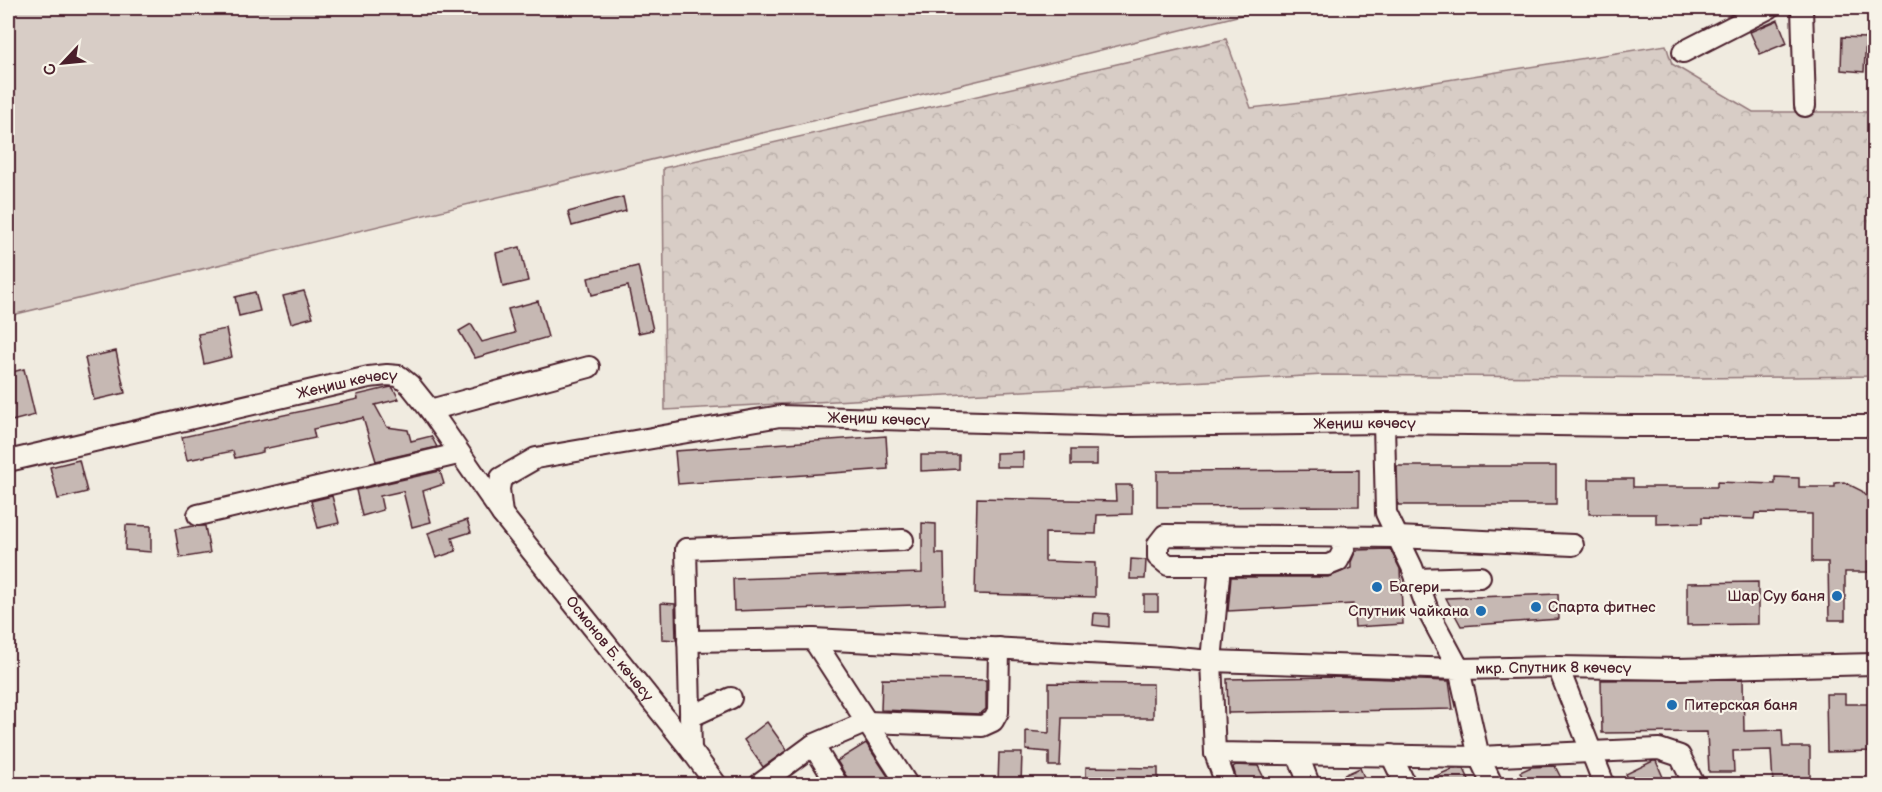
<svg xmlns="http://www.w3.org/2000/svg" width="1882" height="792" font-family="'Balsamiq Sans',sans-serif">
<style>
.grass{fill:#d8cdc6;stroke:#917678;stroke-width:1.5}
.park{fill:url(#park-crowns);stroke:#917678;stroke-width:1.5}
.building{fill:#c6b8b3;stroke:#4a1f2b;stroke-width:1.5}
.lines{fill:none;stroke-linecap:round;stroke-linejoin:round}
.minor-casing{stroke:#4a1f2b;stroke-width:24}
.minor{stroke:#f7f3e8;stroke-width:20}
.poi-dot{fill:#1f6fb2;stroke:#f7f3e8;stroke-width:2}
.labels{text-anchor:middle;stroke-width:4.5;stroke-linejoin:round;paint-order:stroke}
.street-label{font-size:15px;fill:#4a1f2b;stroke:#f7f3e8}
.poi-label{font-size:15px;fill:#4a1f2b;stroke:#f7f3e8;text-anchor:start}
</style>
<defs>
<pattern id="park-crowns" width="20" height="18" patternUnits="userSpaceOnUse" patternTransform="scale(1.5)"><rect width="20" height="18" fill="#d8cdc6"/><path d="M2 6a3 3 0 1 1 6 0M12 15a3 3 0 1 1 6 0" fill="none" stroke="#bbb0aa"/></pattern>
</defs>
<rect width="100%" height="100%" fill="#f0ebe0"/>
<filter id="ink" filterUnits="userSpaceOnUse"><feTurbulence type="fractalNoise" baseFrequency=".0167" numOctaves="2"/><feDisplacementMap in="SourceGraphic" scale="12" xChannelSelector="R" yChannelSelector="G"/><feConvolveMatrix kernelMatrix="1 2 1 2 8 2 1 2 1" color-interpolation-filters="sRGB"/></filter>
<g filter="url(#ink)">
<!-- grass -->
<polygon class="grass" points="8,8 1269,8 993,77 8,316"/>
<!-- park -->
<polygon class="park" points="1226,39 1251,108 1336,98 1666,45 1672,64 1753,112 1874,112 1874,376 1698,378 1323,375 665,410 663,168"/>
<!-- building -->
<g class="building">
<polygon points="1778,20 1787,43 1760,54 1750,32"/>
<polygon points="1842,37 1866,38 1864,72 1841,70"/>
<polygon points="623,197 626,211 572,226 568,212"/>
<polygon points="520,247 528,281 503,287 496,253"/>
<polygon points="638,266 653,330 638,333 628,286 592,295 588,278"/>
<polygon points="304,291 313,317 291,323 283,296"/>
<polygon points="255,292 260,311 239,316 235,297"/>
<polygon points="538,301 548,337 475,358 459,331 471,324 482,342 515,333 508,309"/>
<polygon points="226,329 232,357 204,364 198,334"/>
<polygon points="116,351 125,393 94,400 85,358"/>
<polygon points="24,369 35,415 8,422 8,373"/>
<polygon points="391,387 393,388 399,399 375,405 387,427 408,430 411,441 431,436 437,447 376,461 363,418 313,429 315,438 263,449 263,452 235,458 233,451 187,460 182,437 358,399 357,395"/>
<polygon points="886,436 888,469 678,484 675,451"/>
<rect x="1071" y="450" width="26" height="15"/>
<polygon points="1023,452 1023,467 996,467 996,453"/>
<polygon points="921,455 959,455 959,469 921,471"/>
<polygon points="79,460 87,492 58,499 50,467"/>
<polygon points="1397,466 1556,466 1556,505 1398,505"/>
<polygon points="1359,470 1359,506 1157,507 1157,471"/>
<polygon points="440,471 444,484 423,491 431,522 412,527 403,491 380,496 383,510 362,516 356,490"/>
<polygon points="1775,477 1799,478 1799,487 1835,487 1835,483 1844,482 1862,491 1873,504 1875,572 1845,572 1845,620 1829,620 1828,562 1812,562 1812,514 1755,513 1754,519 1702,517 1702,523 1656,524 1656,514 1589,514 1589,479 1633,479 1633,487 1717,487 1717,482 1775,484"/>
<polygon points="1115,485 1132,485 1132,514 1097,515 1096,534 1045,533 1045,561 1095,563 1095,597 975,594 977,498 1116,501"/>
<polygon points="332,496 339,523 318,528 311,501"/>
<polygon points="467,520 471,532 452,538 456,551 436,558 428,533"/>
<polygon points="922,523 936,524 936,554 944,554 945,604 734,611 733,579 922,573"/>
<polygon points="126,525 151,526 151,552 125,550"/>
<polygon points="193,526 205,526 210,553 180,558 175,529"/>
<polygon points="1390,549 1400,569 1403,624 1355,627 1353,604 1228,611 1231,577 1328,577 1351,568 1351,562 1356,550"/>
<polygon points="1131,559 1146,560 1145,579 1130,579"/>
<polygon points="1758,582 1758,624 1687,625 1687,583"/>
<polygon points="1558,594 1559,619 1461,626 1446,598"/>
<rect x="1144" y="595" width="14" height="16"/>
<polygon points="661,603 675,604 676,640 662,639"/>
<polygon points="1094,613 1109,614 1109,627 1093,625"/>
<polygon points="1332,677 1449,681 1453,709 1228,713 1227,679"/>
<polygon points="882,679 986,680 986,709 980,714 881,710"/>
<polygon points="1743,679 1744,731 1782,730 1783,747 1810,747 1810,784 1773,784 1771,750 1733,751 1734,772 1709,772 1707,732 1602,733 1601,680"/>
<polygon points="1049,683 1153,684 1153,718 1062,718 1060,766 1049,766 1049,752 1026,750 1026,731 1049,733"/>
<polygon points="1826,694 1845,694 1845,704 1875,704 1875,751 1827,752"/>
<polygon points="767,722 787,750 763,767 744,740"/>
<polygon points="866,743 893,784 851,784 837,761"/>
<polygon points="999,753 1022,753 1021,784 998,784"/>
<polygon points="1653,761 1656,761 1666,784 1631,784 1626,774"/>
<polygon points="1236,765 1258,766 1267,784 1238,784 1233,767"/>
<polygon points="1555,766 1564,784 1526,784 1520,772 1531,767"/>
<polygon points="1086,767 1158,768 1158,784 1086,784"/>
<polygon points="1360,768 1367,784 1324,784"/>
<polygon points="1452,769 1464,769 1471,784 1418,784"/>
</g>
<g class="lines">
<!-- minor casing -->
<g class="minor-casing">
<g id="minor">
<polyline points="1802,8 1805,106"/>
<polyline points="1683,52 1769,8"/>
<polyline points="430,410 589,367"/>
<path id="s1" d="M1384 423 1386 513 1412 567 1429 613 1459 669 1558 667 1678 669 1874 664"/>
<path id="s2" d="M8 461 369 377 387 375 399 376 410 385 430 410 502 514 691 750 716 784"/>
<path id="s3" d="M502 514 499 489 501 478 536 458 780 416 1121 426 1384 423 1630 426H1874"/>
<polyline points="198,515 458,454"/>
<polyline points="1338,537 1344,549 1338,561 1328,565 1168,565 1158,557 1158,544 1165,535 1397,537 1573,545"/>
<polyline points="1220,565 1211,661 1215,753 1479,757 1659,749 1680,756 1694,784"/>
<polyline points="1416,579 1480,577"/>
<polyline points="813,639 1167,657 1211,661 1459,669 1479,757 1492,784"/>
<polyline points="688,641 813,639 907,784"/>
<polyline points="1558,667 1604,784"/>
<polyline points="690,717 731,698"/>
<polyline points="691,750 686,549 903,540"/>
<polyline points="1215,753 1226,784"/>
<polyline points="1298,755 1309,784"/>
<polyline points="1391,755 1405,784"/>
<polyline points="760,784 813,745"/>
<polyline points="837,784 813,745 867,722 982,726 993,721 998,712 999,648"/>
</g>
</g>
<!-- minor -->
<use href="#minor" class="minor"/>
</g>
</g>
<!-- markers -->
<g class="poi-dot">
<circle cx="1377" cy="587" r="6"/>
<circle cx="1837" cy="596" r="6"/>
<circle cx="1536" cy="607" r="6"/>
<circle cx="1481" cy="611" r="6"/>
<circle cx="1672" cy="705" r="6"/>
</g>
<g class="labels">
<!-- street labels -->
<g class="street-label">
<text dy="5" stroke="none"><textPath href="#s2" startOffset="348">Жеңиш көчөсү</textPath></text>
<text dy="5" stroke="none"><textPath href="#s3" startOffset="423">Жеңиш көчөсү</textPath></text>
<text dy="5" stroke="none"><textPath href="#s3" startOffset="909">Жеңиш көчөсү</textPath></text>
<text dy="5" stroke="none"><textPath href="#s2" startOffset="746">Осмонов Б. көчөсү</textPath></text>
<text dy="5" stroke="none"><textPath href="#s1" startOffset="357">мкр. Спутник 8 көчөсү</textPath></text>
</g>
<!-- poi labels -->
<g class="poi-label">
<text x="1389" y="592">Багери</text>
<text x="1825" y="601" text-anchor="end">Шар Суу баня</text>
<text x="1548" y="612">Спарта фитнес</text>
<text x="1469" y="616" text-anchor="end">Спутник чайкана</text>
<text x="1684" y="710">Питерская баня</text>
</g>
</g>
<!-- margin -->
<rect width="1882" height="792" fill="none" stroke="#f7f3e8" stroke-width="30"/>
<rect x="15" y="15" width="1852" height="762" fill="none" stroke="#4a1f2b" stroke-width="2" filter="url(#ink)"/>
<!-- north arrow -->
<g transform="translate(63 63) rotate(244)" stroke="#f7f3e8" stroke-width="4.5" paint-order="stroke">
<path d="M0-4.5L10 22L0 15L-10 22Z" fill="#4a1f2b"/>
<text y="-9" font-size="16" font-weight="bold" text-anchor="middle" fill="#4a1f2b">С</text>
</g>
</svg>
